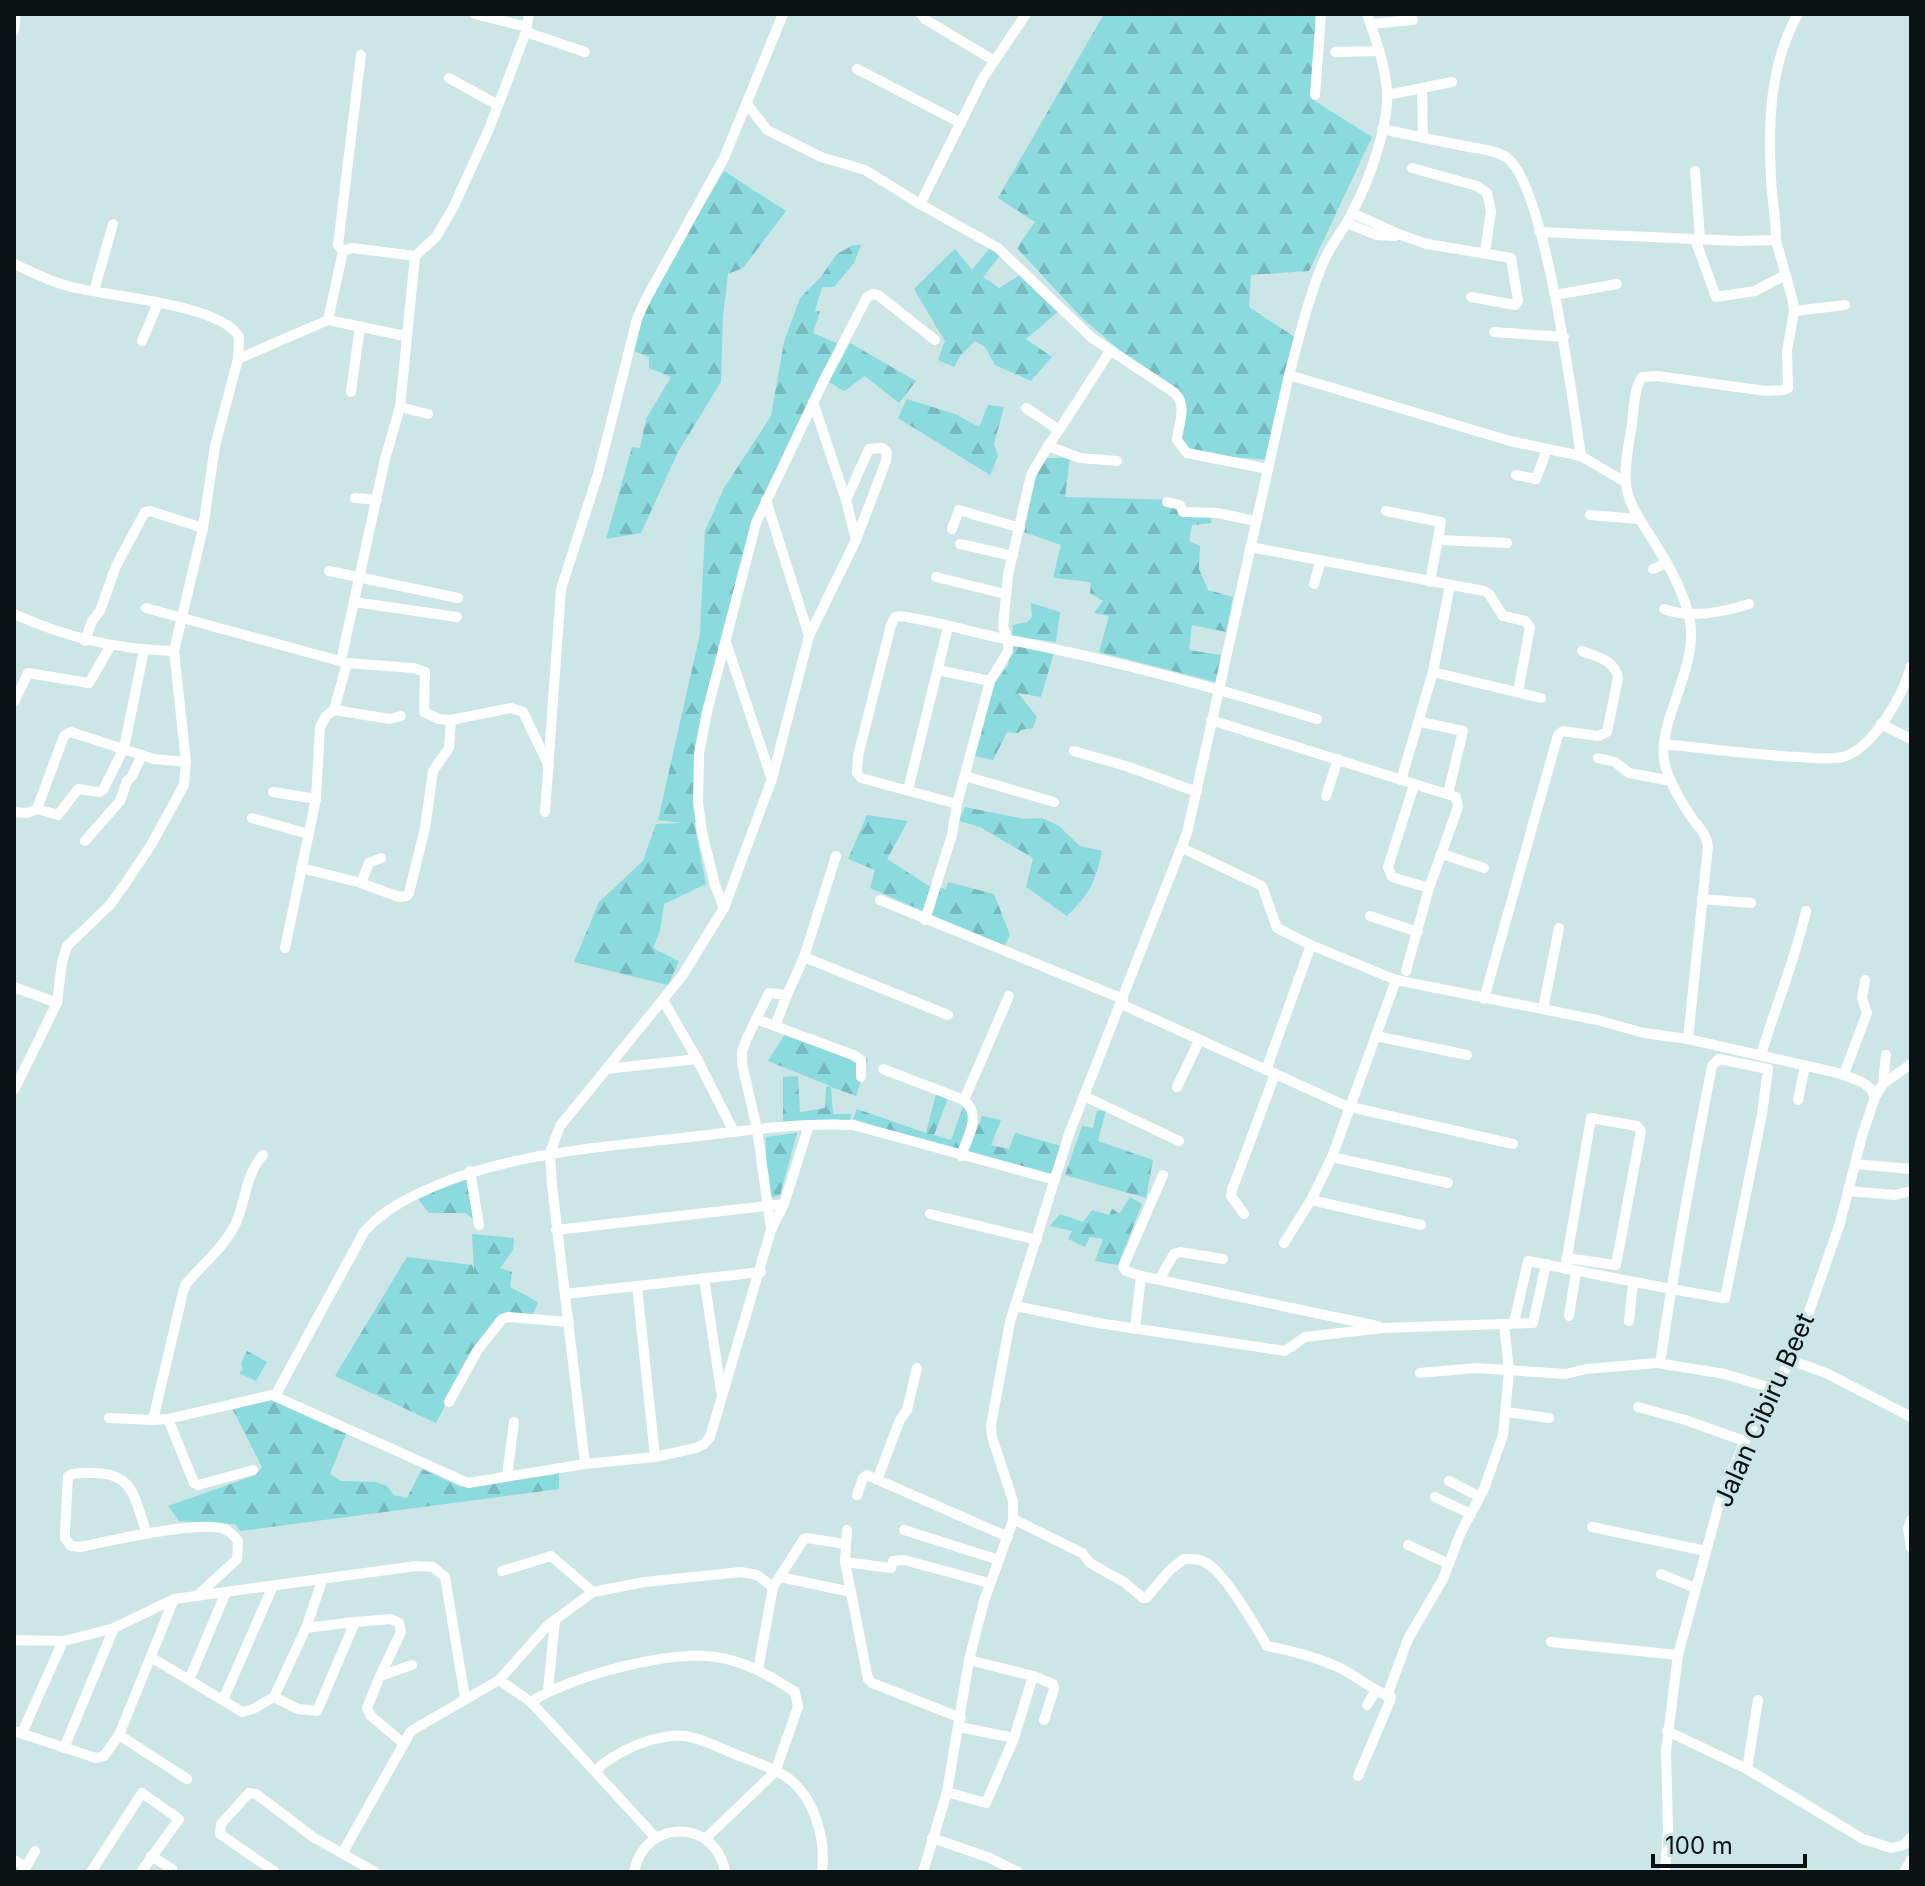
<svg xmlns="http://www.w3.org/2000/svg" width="1925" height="1886" font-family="Inter,sans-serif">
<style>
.forest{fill:url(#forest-firs)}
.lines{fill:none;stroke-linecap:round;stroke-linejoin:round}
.minor{stroke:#fff;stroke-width:10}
.labels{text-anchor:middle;stroke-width:7;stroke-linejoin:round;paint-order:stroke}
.street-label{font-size:26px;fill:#0a1213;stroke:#cce5e6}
</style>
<defs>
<pattern id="forest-firs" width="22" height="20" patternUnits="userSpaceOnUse" patternTransform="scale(2)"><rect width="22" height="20" fill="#8adade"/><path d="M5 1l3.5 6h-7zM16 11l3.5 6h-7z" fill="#76babe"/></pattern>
</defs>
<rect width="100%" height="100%" fill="#cce5e6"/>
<!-- forest -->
<g class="forest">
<polygon points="1104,14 1315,15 1315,101 1372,137 1309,271 1251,275 1249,307 1299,340 1270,460 1197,454 1183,448 1176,391 1131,360 1081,317 1017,248 1035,222 998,198"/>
<polygon points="724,171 786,211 743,268 728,274 723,316 721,382 678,452 641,533 606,539 632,447 640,448 646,419 671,377 649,368 649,357 633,351 642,308"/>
<polygon points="853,245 861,245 854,263 834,287 822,287 815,311 820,311 813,333 837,343 835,360 750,545 697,763 699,823 694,823 706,884 664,904 660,931 653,948 679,961 668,985 574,962 599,902 643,861 656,824 683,823 658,820 700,634 705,531 724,488 771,416 784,342 800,298 820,278 837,254"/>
<polygon points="991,246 1002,253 983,277 999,288 1023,273 1059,311 1026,339 1052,357 1031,381 995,365 985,347 975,341 960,356 954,367 938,360 945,341 914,289 955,249 972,270"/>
<polygon points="850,343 916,381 899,403 865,376 844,391 829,382"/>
<polygon points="907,399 955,414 979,427 988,405 1004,407 994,444 998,456 990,475 898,418"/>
<polygon points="1046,458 1070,458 1065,497 1177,500 1183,513 1212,513 1211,523 1192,525 1189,541 1200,546 1199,569 1208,590 1233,597 1226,632 1192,625 1189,650 1221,655 1216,682 1099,652 1109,616 1094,613 1103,601 1090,593 1091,582 1053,578 1061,545 1024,532 1036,475"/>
<polygon points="1031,603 1060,612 1056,642 1012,636 1013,625 1027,622 1032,617"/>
<polygon points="1011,646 1055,649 1041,697 1018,693 1037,717 1033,728 1021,730 1018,733 1007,732 993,760 974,756 995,683 1008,665"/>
<path d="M965 807 1024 819 1042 818 1059 826 1080 846 1102 851C1095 883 1090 893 1067 916L1026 887 1033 858 980 827 959 821Z"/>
<polygon points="867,815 908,821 887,859 929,886 946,889 948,882 994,894 1010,935 1004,946 870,888 875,870 848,859"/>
<polygon points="785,1034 868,1059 856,1096 831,1087 833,1114 851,1114 850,1120 783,1123 783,1077 798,1076 800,1112 825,1108 826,1087 830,1086 768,1061"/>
<polygon points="936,1094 948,1098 934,1135 951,1140 964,1104 972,1108 958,1152 853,1119 857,1109 926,1133"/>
<polygon points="1106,1110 1098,1141 1153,1160 1146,1198 1065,1175 1082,1126 1093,1128 1097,1111"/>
<polygon points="982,1116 1001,1120 991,1145 1009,1149 1015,1133 1068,1148 1058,1177 968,1151"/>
<polygon points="797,1133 780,1195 767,1199 766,1137"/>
<polygon points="467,1175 476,1222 466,1213 429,1213 418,1199"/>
<polygon points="1130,1197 1142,1204 1118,1265 1095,1261 1103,1239 1090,1237 1085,1247 1068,1239 1072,1231 1050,1226 1060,1214 1083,1222 1092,1210 1109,1215 1112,1209 1120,1213"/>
<polygon points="472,1234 514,1238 513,1250 500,1268 512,1272 510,1287 538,1302 532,1316 497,1317 476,1347 436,1423 335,1376 407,1257 472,1265 474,1270"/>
<polygon points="247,1351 267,1362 256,1381 239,1373 243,1369 241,1363"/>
<polygon points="275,1396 348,1429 330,1474 341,1481 376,1482 387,1486 394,1495 407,1498 422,1469 461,1487 559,1471 559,1489 240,1531 235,1524 179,1521 168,1506 256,1475 262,1467 233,1410"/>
</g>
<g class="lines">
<!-- minor -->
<g class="minor">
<polyline points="475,14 527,27"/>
<polyline points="921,14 926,20 993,60"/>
<path d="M1026 14 983 78 920 204 998 248 1092 338 1175 393C1188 407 1178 424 1177 440L1187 453 1268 469"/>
<polyline points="1371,24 1413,20"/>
<polyline points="14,31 16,14"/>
<polyline points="526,32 585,52"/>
<polyline points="1335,52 1379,51"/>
<polyline points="857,69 961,123"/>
<polyline points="449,78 498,105"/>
<polyline points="1422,89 1423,138"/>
<polyline points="1315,95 1321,14"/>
<polyline points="1387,95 1452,82"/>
<polyline points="747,104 767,130 821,157 865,170 920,204"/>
<polyline points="1412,168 1477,186 1487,193 1491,211 1485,252"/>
<polyline points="1695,171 1700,239"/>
<polyline points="1352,213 1401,235 1427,244 1511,258 1518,301 1515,305 1471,297"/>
<polyline points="1347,223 1376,235 1395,236"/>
<path d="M1539 232 1739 241 1776 240 1793 302 1794 311 1787 351 1788 388 1783 390 1766 391 1657 376 1642 377C1634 388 1634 409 1632 424 1629 443 1624 465 1626 484 1628 503 1639 518 1649 534 1665 559 1682 587 1689 616 1701 665 1658 718 1664 760 1667 778 1680 800 1690 815 1697 826 1707 834 1708 846L1688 1039"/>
<polyline points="1695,239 1716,297 1755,291 1785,275"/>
<path d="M1776 240C1776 219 1772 198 1771 178 1768 121 1770 64 1798 14"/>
<polyline points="343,251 338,245 361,55"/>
<path d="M14 264C32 272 51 282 71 287 107 296 221 304 239 337L238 359 215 446 203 528 174 651 186 762 184 785 151 845 127 881 110 905 67 946 62 962 57 1003 14 1090"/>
<polyline points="94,291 113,224"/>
<polyline points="1555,295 1617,284"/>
<polyline points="1794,311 1845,305"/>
<polyline points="328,320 405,336"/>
<polyline points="1494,332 1564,337"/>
<polyline points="142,341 158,303"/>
<polyline points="238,359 328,320 343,251 352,248 415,256"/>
<path d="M1289 375 1510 441 1581 456C1573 404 1545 182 1506 157 1495 150 1479 149 1465 146 1438 141 1410 135 1382 129"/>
<polyline points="351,392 360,326"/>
<polyline points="400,407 428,414"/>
<polyline points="1026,408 1059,430 1110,351"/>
<polyline points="1059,430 1048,446 1080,458 1117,461"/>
<path d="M1048 446 1031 475 1008 575 1003 627 1008 639V651L990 681 957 804 861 778 857 773 858 756 891 625 895 617 899 616C938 621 977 634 1015 641 1117 661 1217 688 1317 719"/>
<polyline points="1581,456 1625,482"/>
<polyline points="1516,475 1536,479 1547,449"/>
<polyline points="355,498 377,500"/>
<polyline points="766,500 809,636"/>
<polyline points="846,500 869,449 882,448 887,452 886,461 856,540"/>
<polyline points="1167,502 1180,505 1183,512 1217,513 1256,521"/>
<polyline points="1386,511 1441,522 1430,582"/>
<polyline points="1590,515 1639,519"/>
<polyline points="952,529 959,510 1020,528"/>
<polyline points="1439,540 1507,543"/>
<polyline points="960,544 1013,556"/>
<polyline points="1250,547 1484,591 1489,594 1503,616 1525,621 1530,627 1518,692"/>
<polyline points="1653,569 1667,563"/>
<polyline points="329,571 458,598"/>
<polyline points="936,577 1005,594"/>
<polyline points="1314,584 1321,560"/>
<polyline points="354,602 457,617"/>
<polyline points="146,608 347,663 413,668 425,672 424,712 439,719 451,720 449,748 433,771 425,828 409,893 407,896 399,897 361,883 301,868"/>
<path d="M1664 609C1690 619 1724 612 1749 604"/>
<path d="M14 614C68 638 115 649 174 651"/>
<polyline points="85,641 92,621 100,611 116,566 145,512 150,511 203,528"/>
<polyline points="727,645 771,777"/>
<polyline points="341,661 385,459 400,407 415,256 436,237 453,208 489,129 526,32 529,14"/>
<polyline points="938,670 990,681"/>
<polyline points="1433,672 1541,698"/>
<polyline points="14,702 28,673 89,683 111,645"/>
<polyline points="334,710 390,719 401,716"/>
<polyline points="451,720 511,708 523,712 549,766"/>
<polyline points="1211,720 1456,797 1458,807 1429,888 1406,971"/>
<polyline points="1421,722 1463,731 1448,794"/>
<polyline points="1881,724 1911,739"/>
<path d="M1664 744C1709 749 1754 755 1799 757 1813 758 1829 760 1843 757 1874 748 1903 695 1911 666"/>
<polyline points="1074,751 1129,767 1197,792"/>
<polyline points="1598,758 1615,762 1629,773 1671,781"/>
<polyline points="965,776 1054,802"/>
<polyline points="1401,780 1433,672 1450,585"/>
<polyline points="1414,785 1388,867 1392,877 1429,888"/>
<polyline points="908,790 948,627"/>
<polyline points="273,792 316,799"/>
<polyline points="1326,796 1338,759"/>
<polyline points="37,809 58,815 78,789 99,792 103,790 124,748 144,650"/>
<polyline points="14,812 27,813 37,809 64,736 71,732 154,759 186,762"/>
<polyline points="545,812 561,589 598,474 637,319 646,299 724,158 783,14"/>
<polyline points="252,818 308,834"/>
<polyline points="85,841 120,801 127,781 132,776 142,755"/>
<polyline points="1182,848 1262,886 1277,928 1311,945 1396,980 1597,1020 1644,1033 1688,1039 1838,1073 1862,1082 1871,1089 1875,1097"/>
<polyline points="1442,854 1484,868"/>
<polyline points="361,883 369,863 381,858"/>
<polyline points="1702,899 1751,903"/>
<polyline points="880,900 1123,999"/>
<polyline points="724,908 715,885 702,832 698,802 699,753 707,712 756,523 824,380 867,297 873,294 878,295 935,340"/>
<polyline points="1370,916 1418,932"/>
<polyline points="925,920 952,835 957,804"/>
<polyline points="285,948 316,799 320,727 326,716 334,710 347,663"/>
<polyline points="804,957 948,1015"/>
<polyline points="14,987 57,1003"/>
<path d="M1484 999 1558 735 1563 731 1598 736 1607 732 1618 678C1615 660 1597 657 1582 651"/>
<polyline points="663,1000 697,1059"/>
<polyline points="1121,1004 1346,1106 1513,1144"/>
<polyline points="1543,1009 1559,928"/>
<polyline points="756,1019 853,1055 861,1060 861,1077"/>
<polyline points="775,1026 787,995"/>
<polyline points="1376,1036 1467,1055"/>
<path d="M1761 1055C1775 1007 1795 961 1806 911"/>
<polyline points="606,1069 697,1059 734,1132"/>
<path d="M883 1069 964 1100C982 1116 968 1136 961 1156"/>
<polyline points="1266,1070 1311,945"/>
<polyline points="1844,1074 1867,1013 1862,998 1865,980"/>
<polyline points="1883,1084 1886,1055"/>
<polyline points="1177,1087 1199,1041"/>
<polyline points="1084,1096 1179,1141"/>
<polyline points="964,1100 1009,996"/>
<polyline points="1798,1100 1805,1066"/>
<polyline points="1332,1157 1448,1183"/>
<polyline points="1855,1164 1911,1169"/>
<polyline points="470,1171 479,1225"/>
<polyline points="1848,1191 1895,1195 1911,1191"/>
<polyline points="1311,1200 1421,1225"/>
<polyline points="930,1214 1037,1240"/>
<polyline points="1244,1214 1231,1196 1232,1190 1275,1074"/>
<polyline points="771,1229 757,1129 742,1064 742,1051 747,1038 769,993 787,995 804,957 836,856"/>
<polyline points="556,1230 784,1204"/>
<polyline points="1284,1243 1311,1200 1332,1157 1396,980"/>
<polyline points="1565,1269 1591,1118 1637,1126 1641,1131 1616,1265 1566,1258"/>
<polyline points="1141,1276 1126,1271 1123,1267 1163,1175"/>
<polyline points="704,1278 721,1391"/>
<polyline points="1160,1278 1174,1254 1180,1252 1223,1259"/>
<polyline points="637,1286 655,1457"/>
<polyline points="565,1294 761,1272"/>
<polyline points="1015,1306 1098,1323 1285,1351 1305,1337 1383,1328 1533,1323 1546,1264"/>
<polyline points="1569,1316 1576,1272"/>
<polyline points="1629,1321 1633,1283"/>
<path d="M1514 1323 1528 1261C1593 1274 1657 1287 1722 1298H1725L1762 1114 1768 1069 1719 1059 1712 1066C1693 1163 1675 1259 1661 1357"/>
<polyline points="1135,1329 1141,1276 1377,1326"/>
<polyline points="1791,1360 1828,1374 1911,1417"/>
<polyline points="1420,1373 1476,1368 1566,1374 1586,1369 1657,1363 1725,1374 1774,1389"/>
<path d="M275 1396 364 1232C383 1210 409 1197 435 1186 516 1152 603 1147 690 1137 744 1131 799 1122 853 1125L1055 1180"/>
<polyline points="449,1402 477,1351 502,1319 508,1317 569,1322"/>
<polyline points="1638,1407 1685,1420 1745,1441"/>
<polyline points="1506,1412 1549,1418"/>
<path d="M109 1418 153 1420 183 1292 186 1284C202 1265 223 1248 235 1225 246 1202 245 1175 263 1155"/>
<polyline points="168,1419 194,1483 198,1485 253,1470"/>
<polyline points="153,1420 168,1419 272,1395 468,1483 585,1464 655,1457 696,1448 704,1444 710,1437 771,1230 784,1204 809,1125"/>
<polyline points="585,1464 552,1185 550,1153 560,1126 682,976 724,908 772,779 809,636 856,540 846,500 813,402"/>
<polyline points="507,1476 514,1422"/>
<polyline points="877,1480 900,1420 907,1410 917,1368"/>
<polyline points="1449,1481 1480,1497"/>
<polyline points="857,1495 863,1478 867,1475 1008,1537"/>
<polyline points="1435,1497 1471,1514"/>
<path d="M1013 1519 1082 1553 1090 1563 1124 1582 1143 1598H1146L1170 1570 1184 1559C1193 1559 1200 1558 1208 1564 1225 1574 1256 1627 1267 1646 1293 1651 1318 1657 1342 1669 1357 1677 1371 1688 1387 1696"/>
<polyline points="1911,1520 1908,1529 1911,1548"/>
<polyline points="1592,1527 1706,1551"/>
<polyline points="847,1530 845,1562 868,1679 872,1683 961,1718"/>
<polyline points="904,1530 999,1560"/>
<path d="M147 1534C134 1500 136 1473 93 1473 84 1473 75 1472 68 1476L65 1532V1538L71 1546 80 1547C108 1541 201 1520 224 1529 230 1531 234 1536 238 1541L237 1559 197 1596"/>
<polyline points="1408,1545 1449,1564"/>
<polyline points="845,1562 891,1568 893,1561 904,1560 989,1583"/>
<polyline points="502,1571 551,1556 593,1592"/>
<polyline points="1661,1574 1695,1588"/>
<polyline points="780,1577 851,1592"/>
<polyline points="773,1587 804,1539 807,1538 845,1544"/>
<polyline points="355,1622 391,1619 399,1623 401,1632 380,1676"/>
<polyline points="14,1640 63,1641 80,1637 114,1628 174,1599 416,1566 433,1567 445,1577 465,1698"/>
<polyline points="1551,1642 1678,1655"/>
<polyline points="152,1658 189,1680 226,1592"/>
<polyline points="969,1660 1033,1676 1053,1684 1054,1689 1044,1720"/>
<polyline points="189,1680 242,1712 253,1709 274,1697 306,1628 322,1581"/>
<polyline points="499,1680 531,1702 656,1838"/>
<polyline points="548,1691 555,1620"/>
<polyline points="274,1697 298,1709 317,1711 355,1622 306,1628"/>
<polyline points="223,1700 273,1586"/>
<path d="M531 1702C570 1676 669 1650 716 1657 745 1661 771 1676 795 1692L798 1707 775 1772 705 1839"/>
<polyline points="1367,1705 1376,1690"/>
<polyline points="959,1727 1014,1738"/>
<polyline points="14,1731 96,1758 104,1756 119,1735 174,1599"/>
<polyline points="1667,1731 1747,1769 1863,1839 1891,1848 1904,1845 1911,1837"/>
<polyline points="22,1733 63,1641"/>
<polyline points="119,1735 187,1779"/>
<polyline points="403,1743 371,1716 367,1708 380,1676 412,1665"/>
<polyline points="64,1748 114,1628"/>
<polyline points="1747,1769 1758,1700"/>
<path d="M595 1771C616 1751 656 1733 685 1736 703 1739 721 1748 737 1755 753 1761 774 1768 788 1778 815 1798 826 1840 822 1872"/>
<polyline points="1358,1776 1390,1701 1391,1697 1387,1696 1408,1639 1443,1579 1461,1532 1484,1489 1503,1435 1509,1371 1504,1324"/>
<polyline points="947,1792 986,1803 1014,1738 1033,1676"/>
<polyline points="932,1838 990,1858 1018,1872"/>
<polyline points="343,1852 411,1731 499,1680 548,1625 593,1592 644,1582 741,1572 757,1575 773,1587 758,1670"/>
<polyline points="151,1856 172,1869"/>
<polyline points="14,1860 26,1867"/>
<polyline points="23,1872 35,1851"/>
<polyline points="91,1872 142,1793 179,1819 141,1872"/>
<polyline points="275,1872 220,1834 221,1824 249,1793 256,1794 313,1837 375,1872"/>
<path d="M634 1872C644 1818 716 1818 725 1872"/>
<path d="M923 1872 947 1792 969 1660 984 1601 1013 1521V1501L992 1437 991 1425 1010 1322 1069 1134 1187 833 1289 375C1299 338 1308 299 1323 263 1330 246 1342 232 1351 215 1368 183 1389 128 1387 91 1385 65 1376 39 1367 14"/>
<polyline points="1665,1872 1668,1830 1666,1751 1678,1655 1720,1500 1745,1441 1795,1352 1840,1223 1862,1136 1875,1097 1883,1084 1911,1064"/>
<polyline points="1904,1872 1911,1860"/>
</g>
</g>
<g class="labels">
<!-- street labels -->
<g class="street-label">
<text transform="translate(1764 1410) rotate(-66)" y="9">Jalan Cibiru Beet</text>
</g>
</g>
<!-- border -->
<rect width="1925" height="1886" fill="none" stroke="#0a1213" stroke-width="32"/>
<!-- scale -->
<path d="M1653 1854v12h152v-12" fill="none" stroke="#0a1213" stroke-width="4"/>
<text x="1665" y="1854" font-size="24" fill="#0a1213" stroke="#cce5e6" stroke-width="6" paint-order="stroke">100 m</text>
</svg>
